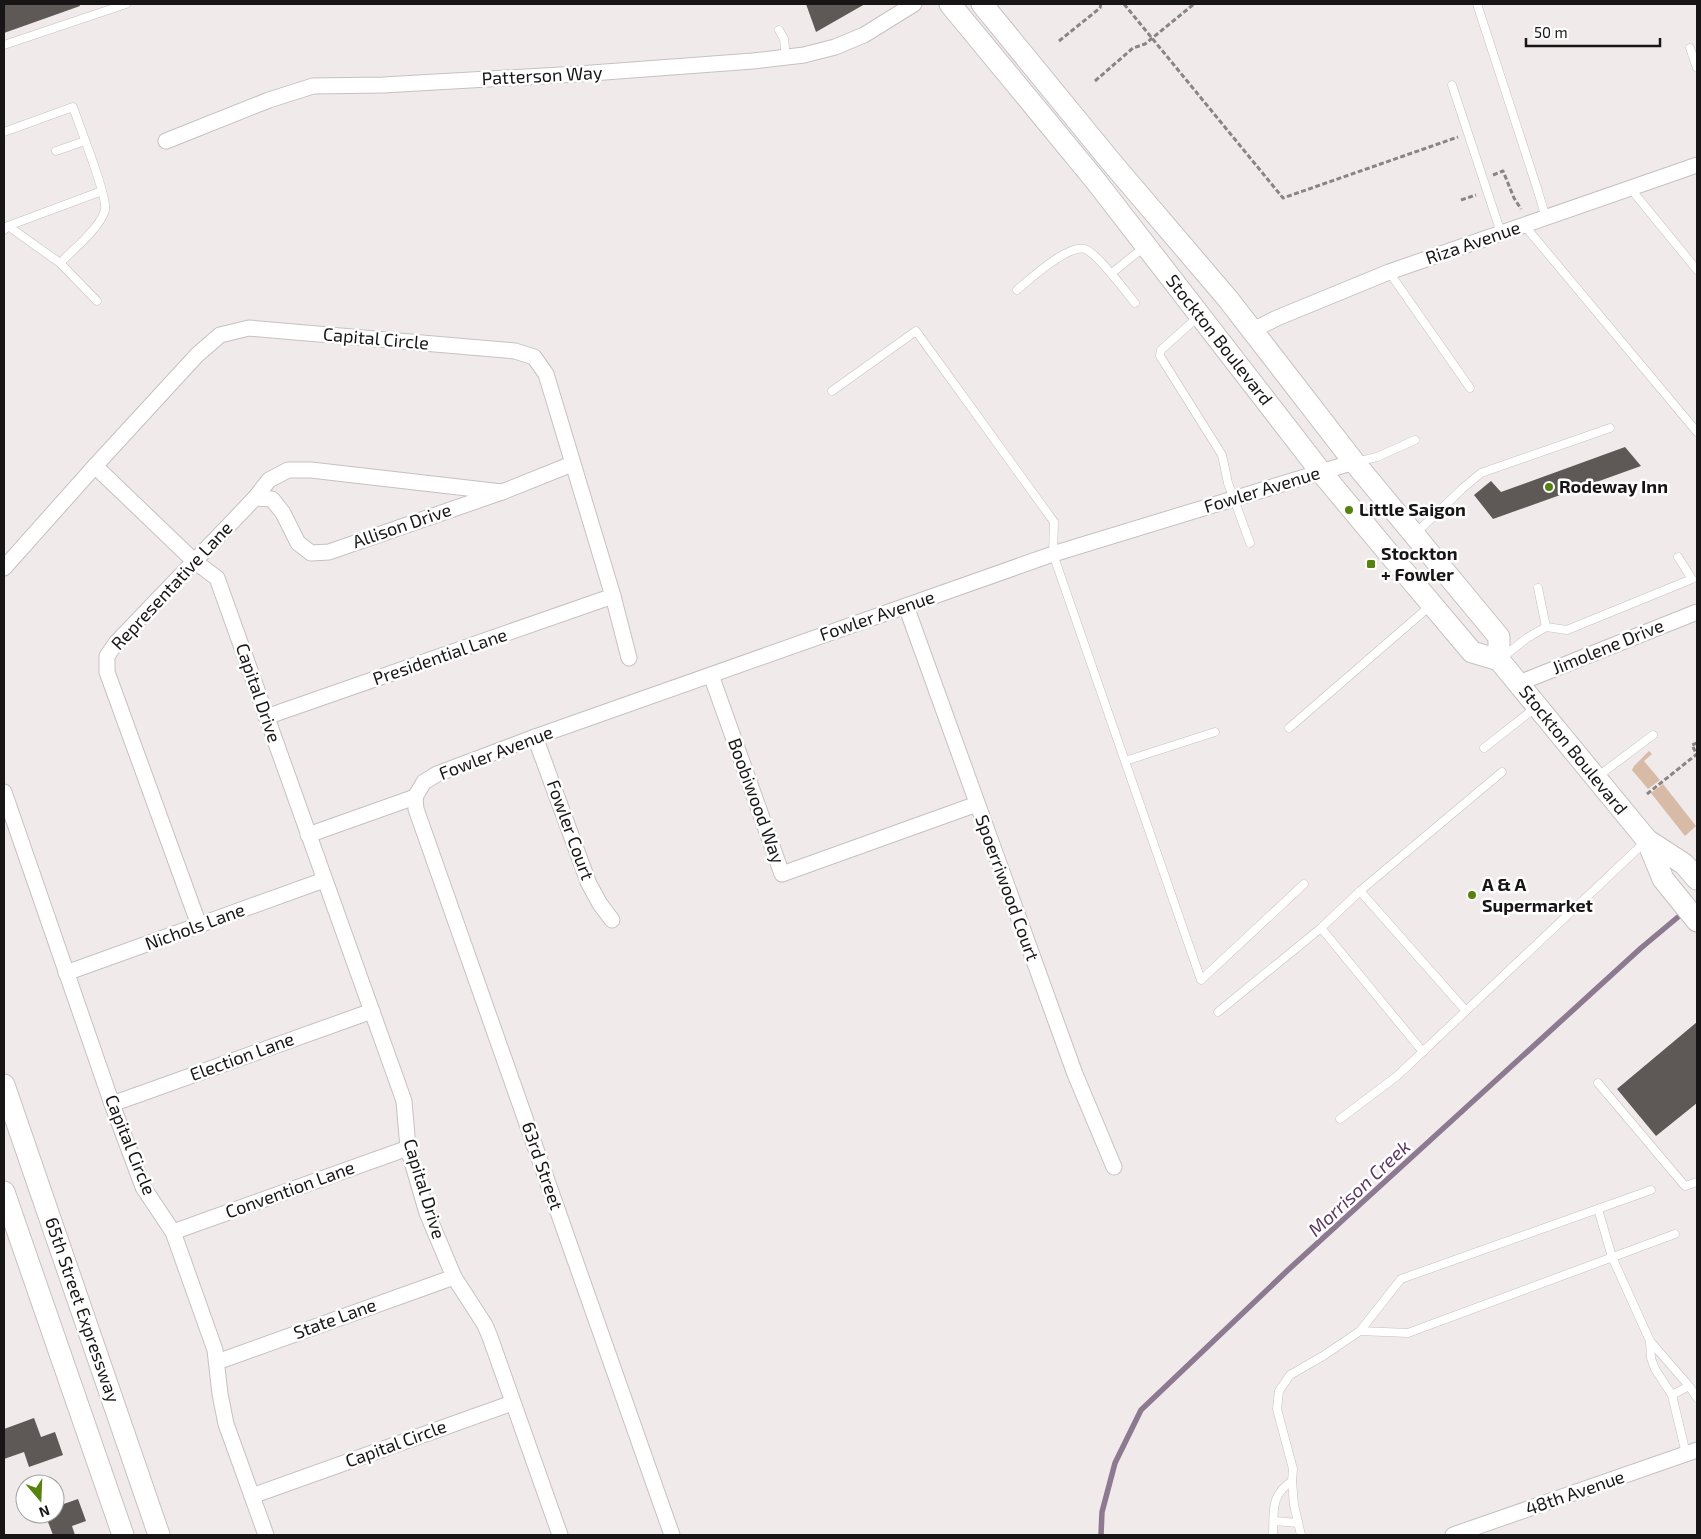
<svg xmlns="http://www.w3.org/2000/svg" width="1701" height="1539" font-family="'Exo 2',sans-serif">
<style>
.green{fill:#d7bba7}
.lines{fill:none;stroke-linecap:round;stroke-linejoin:round}
.stream{stroke:#8d7a90;stroke-width:5.5}
.building{fill:#5e5857}
.service-casing{stroke:#c7c0c1;stroke-width:9}
.minor-casing{stroke:#c7c0c1;stroke-width:17}
.secondary-casing{stroke:#c7c0c1;stroke-width:23}
.path{stroke:#898485;stroke-width:3;stroke-dasharray:5 2.5;stroke-linecap:butt}
.service{stroke:#fff;stroke-width:8}
.minor{stroke:#fff;stroke-width:15}
.secondary{stroke:#fff;stroke-width:21}
.poi-dot{fill:#56820e;stroke:#fff;stroke-width:2}
.labels{text-anchor:middle;stroke-width:5;stroke-linejoin:round;paint-order:stroke}
.street-label{font-size:18px;fill:#171515;stroke:#fff}
.poi-label{font-size:18px;font-weight:bold;fill:#171515;stroke:#fff;text-anchor:start}
.water-label{font-size:19px;font-style:italic;fill:#5d3862;stroke:#fff}
</style>
<rect width="100%" height="100%" fill="#f1eaeb"/>
<!-- green -->
<g class="green">
<polygon points="1649,751 1652,754 1644,761 1660,780 1648,789 1632,770 1634,766"/>
<polygon points="1663,784 1696,826 1685,836 1651,793"/>
</g>
<g class="lines">
<!-- stream -->
<polyline class="stream" points="1101,1535 1102,1512 1115,1463 1141,1410 1288,1270 1641,948 1684,912"/>
</g>
<!-- building -->
<g class="building">
<polygon points="4,4 79,4 80,6 4,33"/>
<polygon points="806,4 865,4 816,32"/>
<polygon points="1625,447 1641,466 1493,519 1474,495 1491,481 1501,492"/>
<polygon points="1697,1022 1697,1103 1656,1136 1617,1089"/>
<polygon points="34,1418 41,1437 55,1432 63,1455 29,1467 24,1452 4,1459 4,1429"/>
<polygon points="78,1499 86,1521 72,1526 75,1535 53,1535 45,1514 55,1514 55,1507"/>
</g>
<g class="lines">
<!-- service casing -->
<g class="service-casing">
<g id="service">
<polyline points="1477,4 1537,188 1546,218"/>
<polyline points="779,30 784,39 786,58"/>
<polyline points="4,45 126,4"/>
<polyline points="1690,48 1697,68"/>
<polyline points="1452,85 1501,233"/>
<path d="M4 132 73 107C79 125 108 197 105 210 100 228 73 250 60 263"/>
<polyline points="56,151 85,141"/>
<polyline points="1630,188 1697,270"/>
<polyline points="1524,225 1697,432"/>
<polyline points="8,226 60,263 97,301"/>
<polyline points="4,230 8,226 102,191"/>
<polyline points="1389,272 1470,388"/>
<polyline points="1112,273 1144,247"/>
<path d="M1017 290C1030 279 1068 244 1085 249 1097 253 1126 292 1135 303"/>
<polyline points="1198,317 1161,350 1160,356 1222,455 1228,483 1250,543"/>
<polyline points="832,391 916,331 1054,522 1053,554 1201,980 1304,884"/>
<polyline points="1356,462 1377,457 1415,440"/>
<polyline points="1415,534 1463,488 1481,473 1610,428"/>
<polyline points="1538,588 1546,627"/>
<polyline points="1503,657 1527,638 1546,627 1567,630 1692,579 1678,557"/>
<polyline points="1289,728 1430,606"/>
<polyline points="1484,748 1535,708"/>
<polyline points="1125,761 1215,732"/>
<polyline points="1597,777 1653,735"/>
<polyline points="1360,891 1466,1011"/>
<polyline points="1321,928 1423,1052"/>
<polyline points="1218,1012 1321,928 1360,891 1502,772"/>
<polyline points="1598,1083 1685,1186 1697,1182"/>
<polyline points="1340,1119 1397,1076 1646,841"/>
<polyline points="1598,1209 1612,1257 1650,1341 1689,1386 1697,1398"/>
<polyline points="1360,1331 1408,1333 1675,1234"/>
<polyline points="1650,1341 1651,1358 1655,1369 1672,1395 1686,1454"/>
<polyline points="1672,1395 1689,1386"/>
<polyline points="1274,1521 1298,1523"/>
<path d="M1273 1535C1274 1512 1270 1495 1292 1481"/>
<polyline points="1301,1535 1294,1505 1292,1481 1293,1469 1277,1409 1279,1391 1290,1375 1323,1356 1360,1331 1401,1279 1651,1190"/>
</g>
</g>
<!-- minor casing -->
<g class="minor-casing">
<g id="minor">
<polyline points="166,141 269,100 313,86 383,85 578,74 753,61 804,55 835,47 864,35 914,4"/>
<polyline points="1253,330 1277,318 1389,272 1697,165"/>
<polyline points="95,466 194,561 217,578 404,1101 408,1148 427,1213 454,1277 485,1325 490,1337 560,1535"/>
<polyline points="255,498 272,499 283,513 298,543 311,553 329,552 502,492 572,464"/>
<polyline points="4,568 95,466 197,355 220,335 249,328 515,351 534,357 546,374 613,596 629,658"/>
<polyline points="906,606 1075,1074 1114,1167"/>
<polyline points="711,675 782,874 977,804"/>
<polyline points="1519,683 1697,612"/>
<polyline points="266,717 613,596"/>
<polyline points="535,737 589,884 600,904 612,920"/>
<polyline points="4,792 112,1104 143,1187 173,1232 215,1350 220,1394 226,1424 266,1535"/>
<polyline points="415,797 424,782 437,774 535,737 1053,554 1354,462"/>
<polyline points="415,797 416,809 672,1535"/>
<polyline points="308,835 415,797"/>
<polyline points="199,925 107,672 107,656 116,643 255,498 269,480 288,470 311,470 502,492"/>
<polyline points="66,973 324,880"/>
<polyline points="112,1104 372,1011"/>
<polyline points="173,1232 408,1148"/>
<polyline points="217,1362 454,1277"/>
<polyline points="252,1496 512,1403"/>
<polyline points="1453,1535 1697,1450"/>
</g>
</g>
<!-- secondary casing -->
<g class="secondary-casing">
<g id="secondary">
<polyline points="950,4 1095,180 1321,472 1396,562 1472,652 1499,660 1647,840 1663,879 1697,921"/>
<polyline points="982,4 1112,163 1228,299 1354,462 1499,637 1499,660"/>
<polyline points="1647,840 1684,864 1697,879"/>
<polyline points="4,1085 159,1535"/>
<polyline points="4,1192 123,1535"/>
</g>
</g>
<!-- path -->
<g class="path">
<polyline points="1124,4 1283,198 1458,137"/>
<polyline points="1059,41 1100,8 1101,4"/>
<polyline points="1095,81 1133,48 1145,44 1194,4"/>
<polyline points="1493,175 1503,171 1514,198 1521,209"/>
<polyline points="1461,200 1476,195"/>
<polyline points="1697,743 1692,745 1697,755"/>
<polyline points="1647,794 1697,754"/>
</g>
<!-- service -->
<use href="#service" class="service"/>
<!-- minor -->
<use href="#minor" class="minor"/>
<!-- secondary -->
<use href="#secondary" class="secondary"/>
</g>
<!-- markers -->
<g class="poi-dot">
<circle cx="1549" cy="487" r="5"/>
<circle cx="1349" cy="510" r="5"/>
<rect x="1366" y="559" width="10" height="10" rx="2.5"/>
<circle cx="1472" cy="895" r="5"/>
</g>
<g class="labels">
<!-- street labels -->
<g class="street-label">
<text transform="translate(542 76) rotate(-3)" y="6">Patterson Way</text>
<text transform="translate(1473 243) rotate(-19)" y="6">Riza Avenue</text>
<text transform="translate(376 339) rotate(5)" y="6">Capital Circle</text>
<text transform="translate(1219 340) rotate(52)" y="6">Stockton Boulevard</text>
<text transform="translate(1262 490) rotate(-17)" y="6">Fowler Avenue</text>
<text transform="translate(402 526) rotate(-19)" y="6">Allison Drive</text>
<text transform="translate(172 586) rotate(-47)" y="6">Representative Lane</text>
<text transform="translate(877 616) rotate(-19)" y="6">Fowler Avenue</text>
<text transform="translate(1608 647) rotate(-22)" y="6">Jimolene Drive</text>
<text transform="translate(440 657) rotate(-19)" y="6">Presidential Lane</text>
<text transform="translate(258 693) rotate(71)" y="6">Capital Drive</text>
<text transform="translate(1573 750) rotate(51)" y="6">Stockton Boulevard</text>
<text transform="translate(496 753) rotate(-21)" y="6">Fowler Avenue</text>
<text transform="translate(756 801) rotate(70)" y="6">Boobiwood Way</text>
<text transform="translate(570 830) rotate(70)" y="6">Fowler Court</text>
<text transform="translate(1007 888) rotate(70)" y="6">Spoerriwood Court</text>
<text transform="translate(195 927) rotate(-20)" y="6">Nichols Lane</text>
<text transform="translate(242 1057) rotate(-20)" y="6">Election Lane</text>
<text transform="translate(130 1145) rotate(68)" y="6">Capital Circle</text>
<text transform="translate(542 1166) rotate(71)" y="6">63rd Street</text>
<text transform="translate(424 1189) rotate(73)" y="6">Capital Drive</text>
<text transform="translate(290 1190) rotate(-20)" y="6">Convention Lane</text>
<text transform="translate(82 1310) rotate(71)" y="6">65th Street Expressway</text>
<text transform="translate(335 1319) rotate(-20)" y="6">State Lane</text>
<text transform="translate(396 1444) rotate(-20)" y="6">Capital Circle</text>
<text transform="translate(1575 1493) rotate(-19)" y="6">48th Avenue</text>
</g>
<!-- poi labels -->
<g class="poi-label">
<text x="1559" y="493">Rodeway Inn</text>
<text x="1359" y="516">Little Saigon</text>
<text x="1381" y="560">Stockton<tspan x="1381" dy="21">+ Fowler</tspan></text>
<text x="1482" y="891">A &amp; A<tspan x="1482" dy="21">Supermarket</tspan></text>
</g>
<!-- water labels -->
<g class="water-label">
<text transform="translate(1359 1188) rotate(-43)" y="7">Morrison Creek</text>
</g>
</g>
<!-- border -->
<rect width="1701" height="1539" fill="none" stroke="#171515" stroke-width="10"/>
<!-- north arrow -->
<g transform="translate(40 1499) rotate(161)"><circle r="24" fill="#ffffff" stroke="#a2a1a1"/>
<path d="M0-4L9 19L0 12L-9 19Z" fill="#56820e"/>
<text y="-8" font-size="14" font-weight="bold" text-anchor="middle" fill="#171515">N</text>
</g>
<!-- scale -->
<path d="M1526 38v8h134v-8" fill="none" stroke="#171515" stroke-width="2.5"/>
<text x="1534" y="38" font-size="15" fill="#171515" stroke="#ffffff" stroke-width="4" paint-order="stroke">50 m</text>
</svg>
